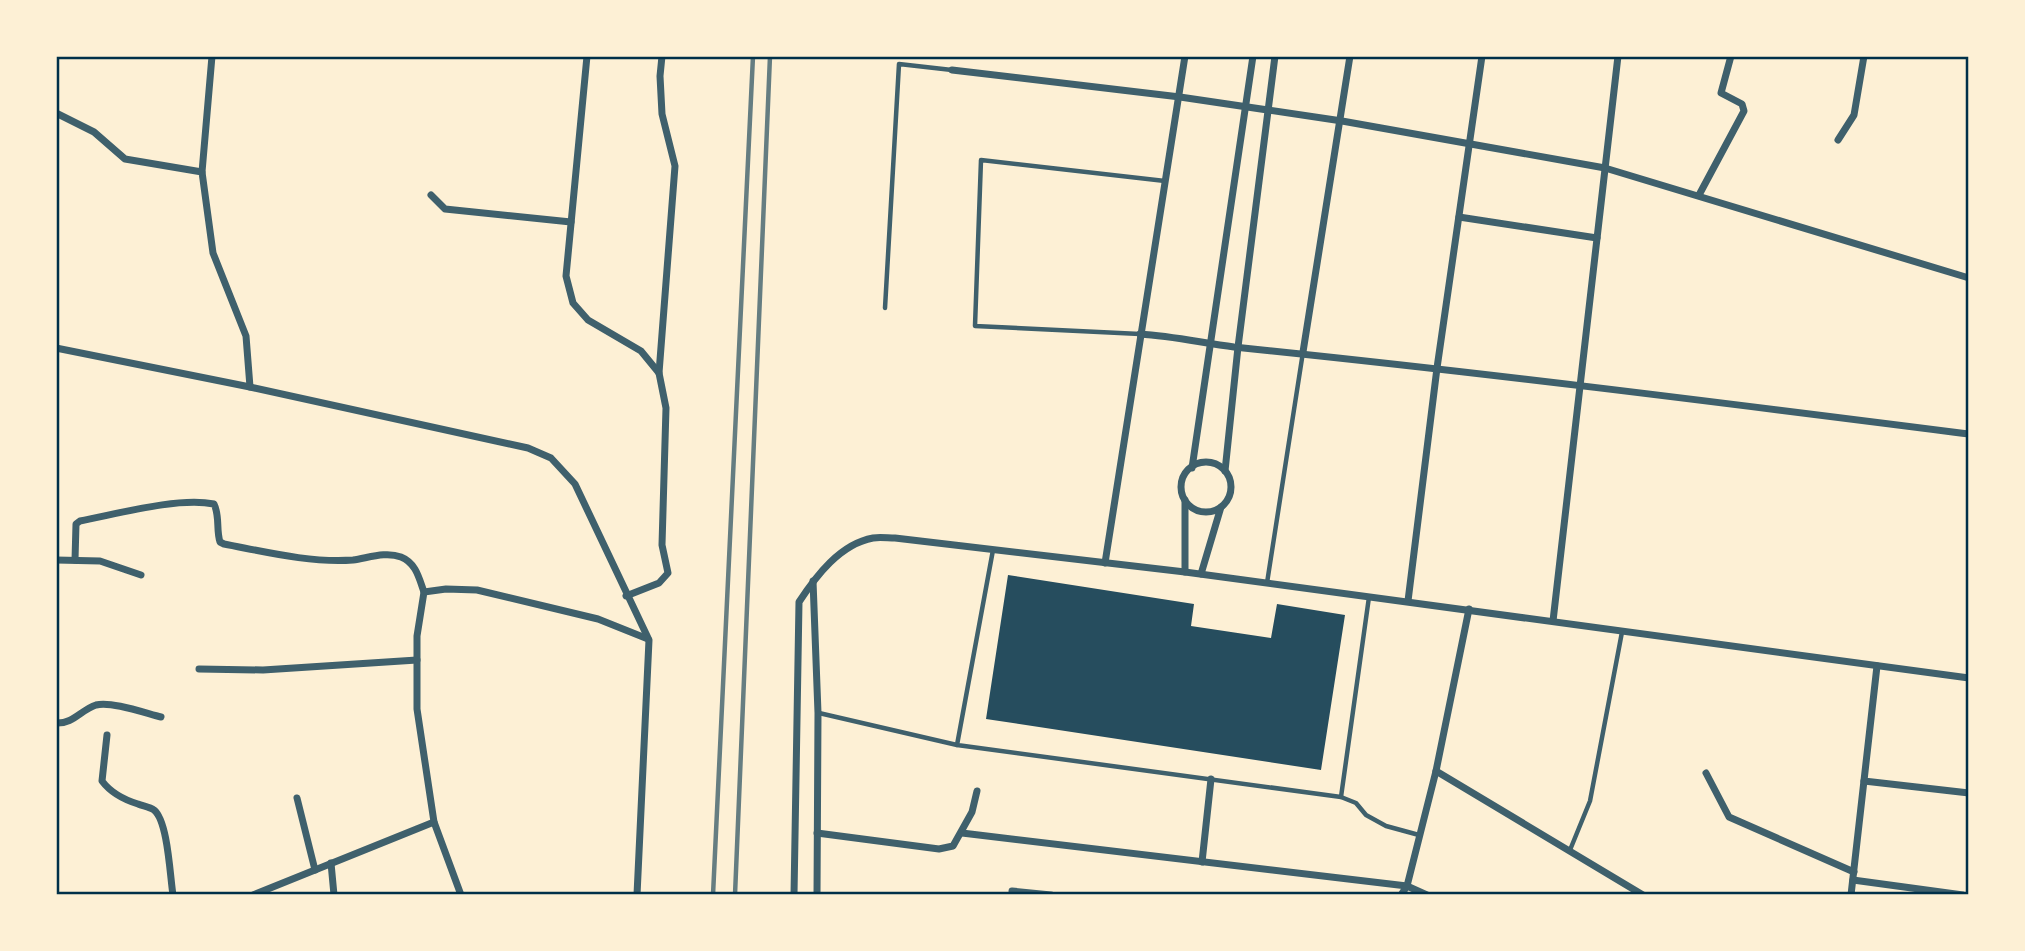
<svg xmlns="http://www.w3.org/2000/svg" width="2025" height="951" font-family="'DejaVu Sans',sans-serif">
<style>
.building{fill:#264d5e}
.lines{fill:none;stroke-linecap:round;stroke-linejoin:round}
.service{stroke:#3f606c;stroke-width:4.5}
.minor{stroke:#3f606c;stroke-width:7}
.rail{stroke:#657d81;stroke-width:4.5}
.neatline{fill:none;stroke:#003049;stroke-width:2.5}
</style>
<rect width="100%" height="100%" fill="#fdf0d5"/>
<!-- building -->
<polygon class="building" points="1008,575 1194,604 1191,626 1271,638 1277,604 1345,615 1321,770 986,719"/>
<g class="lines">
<!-- service -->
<g class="service">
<polyline points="885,308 899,64 952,70"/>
<polyline points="1140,334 975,326 981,160 1165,181"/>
<polyline points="993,550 957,745 1341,797 1369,597"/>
<polyline points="1267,583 1303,352"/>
<polyline points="819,713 957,745"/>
<polyline points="1341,797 1356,803 1366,815 1386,826 1419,835"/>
<polyline points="1570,850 1590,801 1622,632"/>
</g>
<!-- minor -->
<g class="minor">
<polyline points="587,56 566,276 573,303 588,320 641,351 659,373 666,408 662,545 668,573 659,583 626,596"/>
<polyline points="952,70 1180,97 1342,121 1605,168 1969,278"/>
<polyline points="56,113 94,132 125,159 202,172 213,253 246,336 250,387"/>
<polyline points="1838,140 1854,115 1864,56"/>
<polyline points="202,172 212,56"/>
<polyline points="431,195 445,209 571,222"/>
<polyline points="1699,195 1744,111 1742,104 1721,93 1731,56"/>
<polyline points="1459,217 1597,238"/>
<path d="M1140 334C1172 336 1203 343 1234 347 1480 372 1724 403 1969 434"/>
<polyline points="56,348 250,387 528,448 551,458 575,484 649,640 637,895"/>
<polyline points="1303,352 1350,56"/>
<polyline points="659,373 675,166 662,114 660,76 662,56"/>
<circle cx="1206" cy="487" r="25"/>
<polyline points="1192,468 1253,56"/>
<polyline points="1225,471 1238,347 1275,56"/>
<polyline points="56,560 100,561 141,575"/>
<path d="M75 560 76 524 80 521C117 514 177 497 214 504 220 516 216 530 220 542L224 544C266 552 310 563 353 560 368 558 386 551 401 557 416 563 419 578 424 592"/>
<polyline points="1105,563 1185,56"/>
<polyline points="1185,572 1185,500"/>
<polyline points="1201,574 1221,507"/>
<polyline points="813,581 818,713 817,895"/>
<polyline points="1408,601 1437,368 1482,56"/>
<polyline points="1553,621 1618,56"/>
<polyline points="199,669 263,670 417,660"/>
<path d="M56 723C73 724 81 710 96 705 111 701 145 713 161 717"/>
<path d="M107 735 102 781C111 793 125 800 138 804 143 806 150 807 154 810 168 821 170 877 173 895"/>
<polyline points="1436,771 1643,895"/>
<polyline points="1706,773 1729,817 1854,872"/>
<polyline points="1864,781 1969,793"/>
<polyline points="297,798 315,870"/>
<polyline points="817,833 939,849 953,846 972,812 977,791"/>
<polyline points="962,833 1407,886 1427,895"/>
<polyline points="1202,862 1211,779"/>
<polyline points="331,863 334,895"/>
<polyline points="1853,880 1963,895"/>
<polyline points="1012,891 1051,895"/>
<polyline points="253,895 434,822"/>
<polyline points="461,895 434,822 417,709 417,636 424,592 446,589 477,590 598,619 648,639"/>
<path d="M794 895 799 602C816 576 840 544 873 538 879 537 888 538 895 538L1185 572 1969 678"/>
<polyline points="1401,895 1407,886 1436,771 1469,609"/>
<polyline points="1851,895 1877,666"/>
</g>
<!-- rail -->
<g class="rail">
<polyline points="713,895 753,56"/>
<polyline points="735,895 770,56"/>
</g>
</g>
<!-- border -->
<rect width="2025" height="951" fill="none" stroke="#fdf0d5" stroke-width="116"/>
<rect x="58" y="58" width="1909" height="835" class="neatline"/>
</svg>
